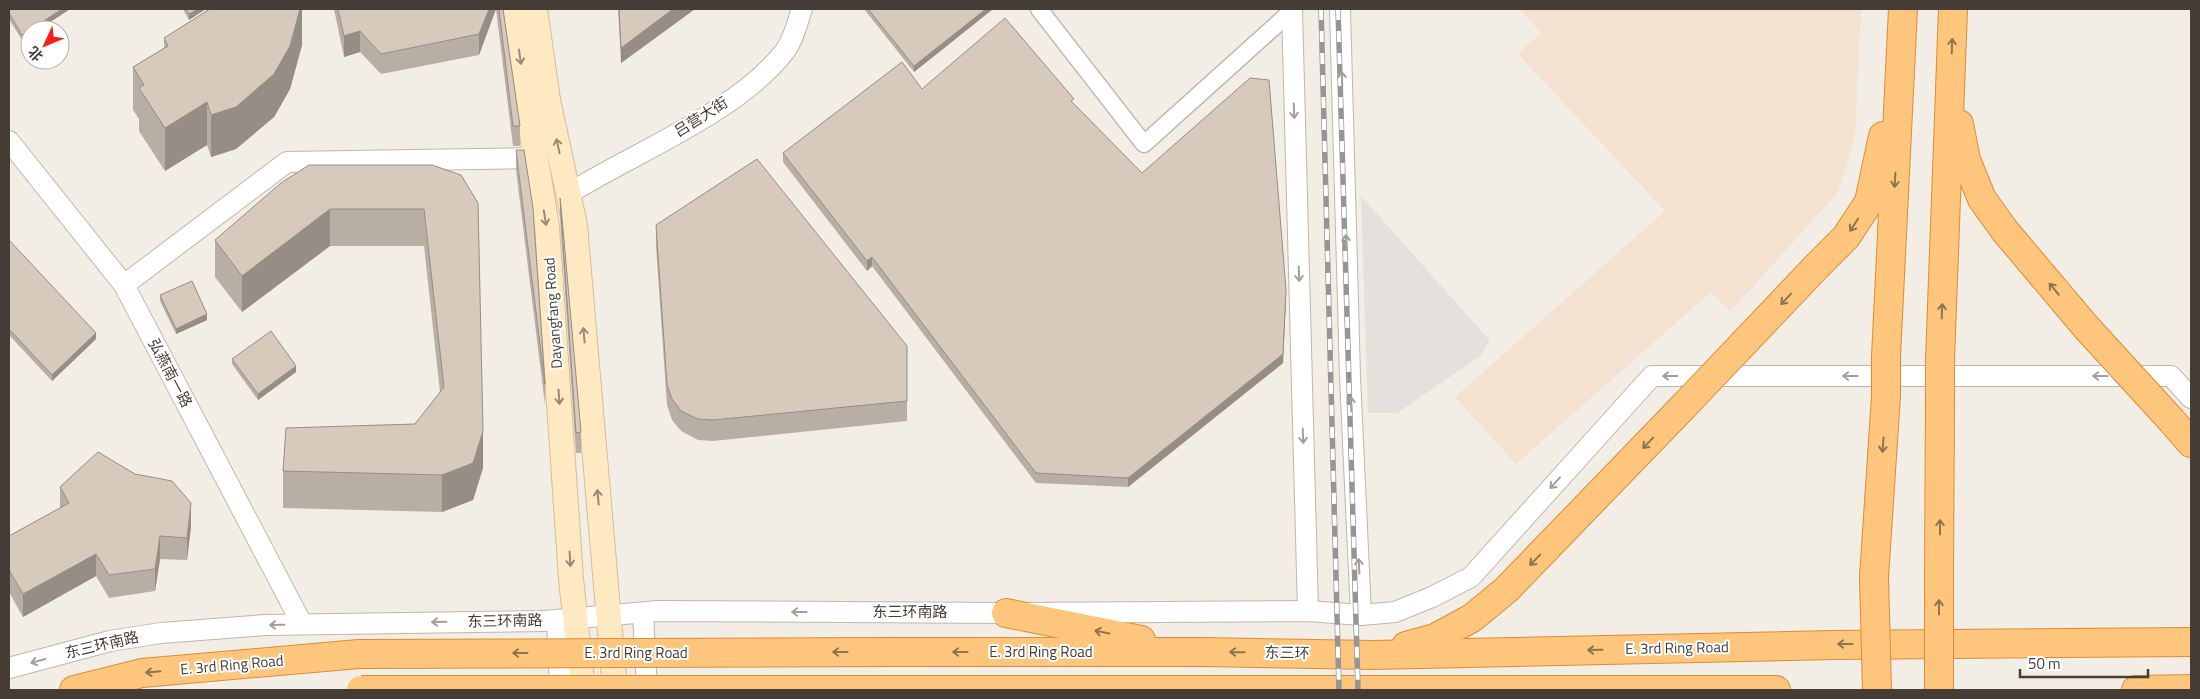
<svg xmlns="http://www.w3.org/2000/svg" width="2200" height="699" font-family="'Titillium Web','Noto Sans SC',sans-serif">
<style>
.commercial{fill:#f5e1d0}
.parking{fill:#e3e0dd}
.lines{fill:none;stroke-linecap:round;stroke-linejoin:round}
.minor-casing{stroke:#c1b6ab;stroke-width:19}
.tertiary-casing{stroke:#c1b6ab;stroke-width:22}
.secondary-casing{stroke:#d5be97;stroke-width:26}
.trunk-casing{stroke:#dc8c35;stroke-width:30}
.minor{stroke:#fff;stroke-width:16}
.tertiary{stroke:#fff;stroke-width:20}
.secondary{stroke:#fee9c3;stroke-width:24}
.trunk{stroke:#fdc67c;stroke-width:28}
.rail-casing{stroke:#959595;stroke-width:5.5}
.rail{stroke:#fff;stroke-width:4;stroke-dasharray:11;stroke-linecap:butt}
.trunk-bridge-casing{stroke:#dc8c35;stroke-width:30;stroke-linecap:butt}
.trunk-bridge{stroke:#fdc67c;stroke-width:28}
.wall{fill:#b9aea3}
.shaded-wall{fill:#968d84}
.building{fill:#d7cabd;stroke:#968d84}
.oneway{stroke:#8f7451}
.oneway2{stroke:#988a75}
.oneway3{stroke:#a29e9a}
.labels{text-anchor:middle;stroke-width:4;stroke-linejoin:round;paint-order:stroke}
.street-label{font-size:15px;fill:#453d35;stroke:#fff}
</style>
<rect width="100%" height="100%" fill="#f2ede5"/>
<!-- commercial -->
<polygon class="commercial" points="1520,9 1861,9 1855,136 1838,192 1730,312 1711,292 1516,464 1455,397 1665,211 1518,54 1541,33"/>
<!-- parking -->
<polygon class="parking" points="1361,196 1490,341 1479,357 1397,413 1368,413"/>
<g class="lines">
<!-- minor casing -->
<g class="minor-casing">
<polyline id="minor" points="1039,9 1144,144 1294,9"/>
</g>
<!-- tertiary casing -->
<g class="tertiary-casing">
<g id="tertiary">
<polyline points="1292,9 1308,611"/>
<polyline points="1340,9 1350,377 1361,615"/>
<polyline points="9,141 124,285 302,624"/>
<path d="M568 194C635 152 737 113 785 51 794 39 797 23 802 9"/>
<polyline points="124,285 287,162 536,158"/>
<polyline points="643,613 647,690"/>
<polyline points="557,620 560,690"/>
<polyline points="9,668 110,641 161,633 265,625 544,621 658,611 1006,613 1308,611 1361,615 1395,612 1432,597 1471,577 1652,376 2171,376 2191,398"/>
</g>
</g>
<!-- secondary casing -->
<g class="secondary-casing">
<g id="secondary">
<polyline points="514,9 527,104 547,227 571,579 583,690"/>
<polyline points="535,9 548,100 575,225 615,690"/>
</g>
</g>
<!-- trunk casing -->
<g class="trunk-casing">
<g id="trunk">
<polyline points="1959,124 1966,160 1982,199 2005,231 2086,327"/>
<polyline points="1819,264 1846,237 1869,202 1883,136"/>
<polyline points="1886,357 1903,9"/>
<polyline points="1940,360 1953,9"/>
<polyline points="2172,421 2191,443"/>
<polyline points="1939,576 1940,400"/>
<polyline points="1874,577 1886,396"/>
<polyline points="1006,613 1141,640"/>
<polyline points="1406,646 1435,638 1472,618 1506,590 1682,408"/>
<polyline points="889,652 1202,652 1373,655 1833,645 2191,642"/>
<polyline points="74,690 142,673 359,654"/>
<polyline points="889,690 1776,690"/>
<polyline points="2136,690 2191,689"/>
</g>
</g>
<!-- minor -->
<use href="#minor" class="minor"/>
<!-- tertiary -->
<use href="#tertiary" class="tertiary"/>
<!-- secondary -->
<use href="#secondary" class="secondary"/>
<!-- trunk -->
<use href="#trunk" class="trunk"/>
<!-- rail casing -->
<g class="rail-casing">
<g id="rail">
<polyline points="1321,9 1339,690"/>
<polyline points="1338,9 1358,690"/>
</g>
</g>
<!-- rail -->
<use href="#rail" class="rail"/>
<!-- trunk-bridge casing -->
<g class="trunk-bridge-casing">
<g id="trunk-bridge">
<polyline points="2086,327 2172,421"/>
<polyline points="1886,357 1886,396"/>
<polyline points="1940,360 1940,400"/>
<polyline points="1682,408 1819,264"/>
<polyline points="1874,577 1877,690"/>
<polyline points="359,654 889,652"/>
<polyline points="361,690 889,690"/>
<polyline points="1939,690 1939,576"/>
</g>
</g>
<!-- trunk-bridge -->
<use href="#trunk-bridge" class="trunk-bridge"/>
</g>
<!-- wall -->
<g class="wall">
<polygon points="9,9 70,9 38,30 30,30 30,35 22,40 9,19"/>
<polygon points="183,9 206,9 189,20"/>
<polygon points="302,9 302,45 290,89 274,117 236,149 211,157 207,145 165,171 139,131 139,119 133,110 133,67 164,48 164,38"/>
<polygon points="334,9 503,9 520,126 520,146 513,146 496,9 479,55 381,74 360,52 344,57"/>
<polygon points="618,9 695,9 621,63"/>
<polygon points="864,9 993,9 914,72"/>
<polygon points="922,89 1074,105 1142,173 1286,299 1283,363 1128,487 1036,483 872,266 867,271 783,162 783,153"/>
<polygon points="516,150 545,384 545,405 516,170"/>
<polygon points="432,165 483,468 473,500 442,512 283,508 283,471 415,424 440,392 424,246 330,246 242,312 215,277 215,240"/>
<polygon points="560,198 581,432 581,453 576,453 560,219"/>
<polygon points="656,225 907,346 907,421 713,441 698,440 681,431 672,420 667,405 656,246"/>
<polygon points="9,240 96,339 52,381 9,335"/>
<polygon points="160,295 207,320 176,334 160,301"/>
<polygon points="232,359 296,372 258,400 232,364"/>
<polygon points="60,487 191,526 187,560 160,559 155,591 109,598 96,576 23,617 9,592 9,536 60,508"/>
</g>
<!-- shaded-wall -->
<g class="shaded-wall">
<polygon points="62,9 70,9 38,30 30,30 30,35 22,40 22,35"/>
<polygon points="198,9 206,9 189,20 189,14"/>
<polygon points="300,9 302,9 302,45 290,89 274,117 236,149 211,157 211,115"/>
<polygon points="489,9 496,9 479,55 479,34"/>
<polygon points="673,9 695,9 621,63 621,48"/>
<polygon points="986,9 993,9 914,72 914,66"/>
<polygon points="360,31 360,52 344,57 344,36"/>
<polygon points="207,102 207,145 165,171 165,128"/>
<polygon points="330,209 330,246 242,312 242,276"/>
<polygon points="872,257 872,266 867,271 867,261"/>
<polygon points="1286,290 1283,363 1128,487 1128,478"/>
<polygon points="207,314 207,320 176,334 176,329"/>
<polygon points="96,333 96,339 52,381 52,375"/>
<polygon points="296,366 296,372 258,400 258,394"/>
<polygon points="483,431 483,468 473,500 442,512 442,475"/>
<polygon points="191,503 191,526 187,560 187,538"/>
<polygon points="160,536 160,559 155,591 155,569"/>
<polygon points="96,554 96,576 23,617 23,594"/>
</g>
<!-- building -->
<g class="building">
<polygon points="9,9 62,9 22,35 9,13"/>
<polygon points="186,9 198,9 189,14"/>
<polygon points="210,9 300,9 290,46 274,74 236,107 211,115 207,102 165,128 139,88 144,85 133,67 168,46 164,38"/>
<polygon points="338,9 489,9 479,34 381,54 360,31 344,36"/>
<polygon points="499,9 503,9 520,126 513,126"/>
<polygon points="619,9 673,9 621,48"/>
<polygon points="868,9 986,9 914,66"/>
<polygon points="1005,18 1074,99 1071,101 1142,173 1250,78 1269,80 1286,290 1283,354 1128,478 1036,473 872,257 867,261 783,153 902,62 922,89"/>
<polygon points="516,150 524,150 533,208 545,384"/>
<polygon points="757,159 907,346 907,401 713,420 698,419 681,411 672,399 667,385 656,225"/>
<polygon points="309,165 432,165 461,175 478,203 483,431 473,463 442,475 283,471 286,428 415,424 444,387 424,209 330,209 242,276 215,240 281,183"/>
<polygon points="560,198 561,207 581,432 576,433"/>
<polygon points="9,240 96,333 52,375 9,329"/>
<polygon points="192,281 207,314 176,329 160,295"/>
<polygon points="271,331 296,366 258,394 232,359"/>
<polygon points="98,452 135,474 172,481 191,503 187,538 160,536 155,569 109,575 96,554 23,594 9,570 9,536 69,503 60,487"/>
</g>
<!-- one-way arrows -->
<defs><path id="oneway-shaft" d="M-6 0H5M1.5-3L5.5 0L1.5 3" fill="none" stroke-width="1.6" stroke-linecap="round" stroke-linejoin="round" transform="scale(1.25)"/></defs>
<g class="oneway">
<use href="#oneway-shaft" transform="translate(1952 46) rotate(-88)"/>
<use href="#oneway-shaft" transform="translate(1895 180) rotate(93)"/>
<use href="#oneway-shaft" transform="translate(1854 225) rotate(123)"/>
<use href="#oneway-shaft" transform="translate(2054 289) rotate(-130)"/>
<use href="#oneway-shaft" transform="translate(1786 299) rotate(134)"/>
<use href="#oneway-shaft" transform="translate(1942 311) rotate(-88)"/>
<use href="#oneway-shaft" transform="translate(1648 443) rotate(134)"/>
<use href="#oneway-shaft" transform="translate(1883 445) rotate(94)"/>
<use href="#oneway-shaft" transform="translate(1940 527) rotate(-90)"/>
<use href="#oneway-shaft" transform="translate(1535 560) rotate(134)"/>
<use href="#oneway-shaft" transform="translate(1939 607) rotate(-90)"/>
<use href="#oneway-shaft" transform="translate(1102 632) rotate(-169)"/>
<use href="#oneway-shaft" transform="translate(1845 644) rotate(180)"/>
<use href="#oneway-shaft" transform="translate(1595 650) rotate(179)"/>
<use href="#oneway-shaft" transform="translate(840 652) rotate(180)"/>
<use href="#oneway-shaft" transform="translate(960 652) rotate(180)"/>
<use href="#oneway-shaft" transform="translate(1237 652) rotate(-179)"/>
<use href="#oneway-shaft" transform="translate(520 653) rotate(180)"/>
<use href="#oneway-shaft" transform="translate(153 672) rotate(175)"/>
</g>
<g class="oneway2">
<use href="#oneway-shaft" transform="translate(520 57) rotate(82)"/>
<use href="#oneway-shaft" transform="translate(558 146) rotate(-102)"/>
<use href="#oneway-shaft" transform="translate(545 218) rotate(81)"/>
<use href="#oneway-shaft" transform="translate(584 335) rotate(-95)"/>
<use href="#oneway-shaft" transform="translate(559 397) rotate(86)"/>
<use href="#oneway-shaft" transform="translate(598 497) rotate(-95)"/>
<use href="#oneway-shaft" transform="translate(570 559) rotate(87)"/>
</g>
<g class="oneway3">
<use href="#oneway-shaft" transform="translate(1342 79) rotate(-92)"/>
<use href="#oneway-shaft" transform="translate(1294 111) rotate(88)"/>
<use href="#oneway-shaft" transform="translate(1346 242) rotate(-92)"/>
<use href="#oneway-shaft" transform="translate(1299 274) rotate(88)"/>
<use href="#oneway-shaft" transform="translate(1670 376) rotate(180)"/>
<use href="#oneway-shaft" transform="translate(1850 376) rotate(180)"/>
<use href="#oneway-shaft" transform="translate(2100 376) rotate(180)"/>
<use href="#oneway-shaft" transform="translate(1351 404) rotate(-93)"/>
<use href="#oneway-shaft" transform="translate(1303 436) rotate(88)"/>
<use href="#oneway-shaft" transform="translate(1555 483) rotate(132)"/>
<use href="#oneway-shaft" transform="translate(1359 566) rotate(-93)"/>
<use href="#oneway-shaft" transform="translate(799 612) rotate(-180)"/>
<use href="#oneway-shaft" transform="translate(439 622) rotate(179)"/>
<use href="#oneway-shaft" transform="translate(277 625) rotate(179)"/>
<use href="#oneway-shaft" transform="translate(38 661) rotate(165)"/>
</g>
<g class="labels">
<!-- street labels -->
<g class="street-label">
<text transform="translate(701 117) rotate(-32)" y="5">吕营大街</text>
<text transform="translate(553 313) rotate(-94)" y="5">Dayangfang Road</text>
<text transform="translate(170 373) rotate(62)" y="5">弘燕南一路</text>
<text x="910" y="617">东三环南路</text>
<text transform="translate(505 621) rotate(-1)" y="5">东三环南路</text>
<text transform="translate(102 645) rotate(-13)" y="5">东三环南路</text>
<text transform="translate(1677 648) rotate(-1)" y="5">E. 3rd Ring Road</text>
<text x="1041" y="657">E. 3rd Ring Road</text>
<text x="636" y="658">E. 3rd Ring Road</text>
<text transform="translate(1287 653) rotate(1)" y="5">东三环</text>
<text transform="translate(232 665) rotate(-5)" y="5">E. 3rd Ring Road</text>
</g>
</g>
<!-- border -->
<rect width="2200" height="699" fill="none" stroke="#453d35" stroke-width="20"/>
<!-- north arrow -->
<g transform="translate(45 45) rotate(226)"><circle r="24" fill="#ffffff" stroke="#b5b1ae"/>
<path d="M0-4L9 19L0 12L-9 19Z" fill="#f81f16"/>
<text y="-8" font-size="14" font-weight="bold" text-anchor="middle" fill="#453d35">北</text>
</g>
<!-- scale -->
<path d="M2020 669v8h128v-8" fill="none" stroke="#453d35" stroke-width="2.5"/>
<text x="2028" y="669" font-size="15" fill="#453d35" stroke="#ffffff" stroke-width="4" paint-order="stroke">50 m</text>
</svg>
